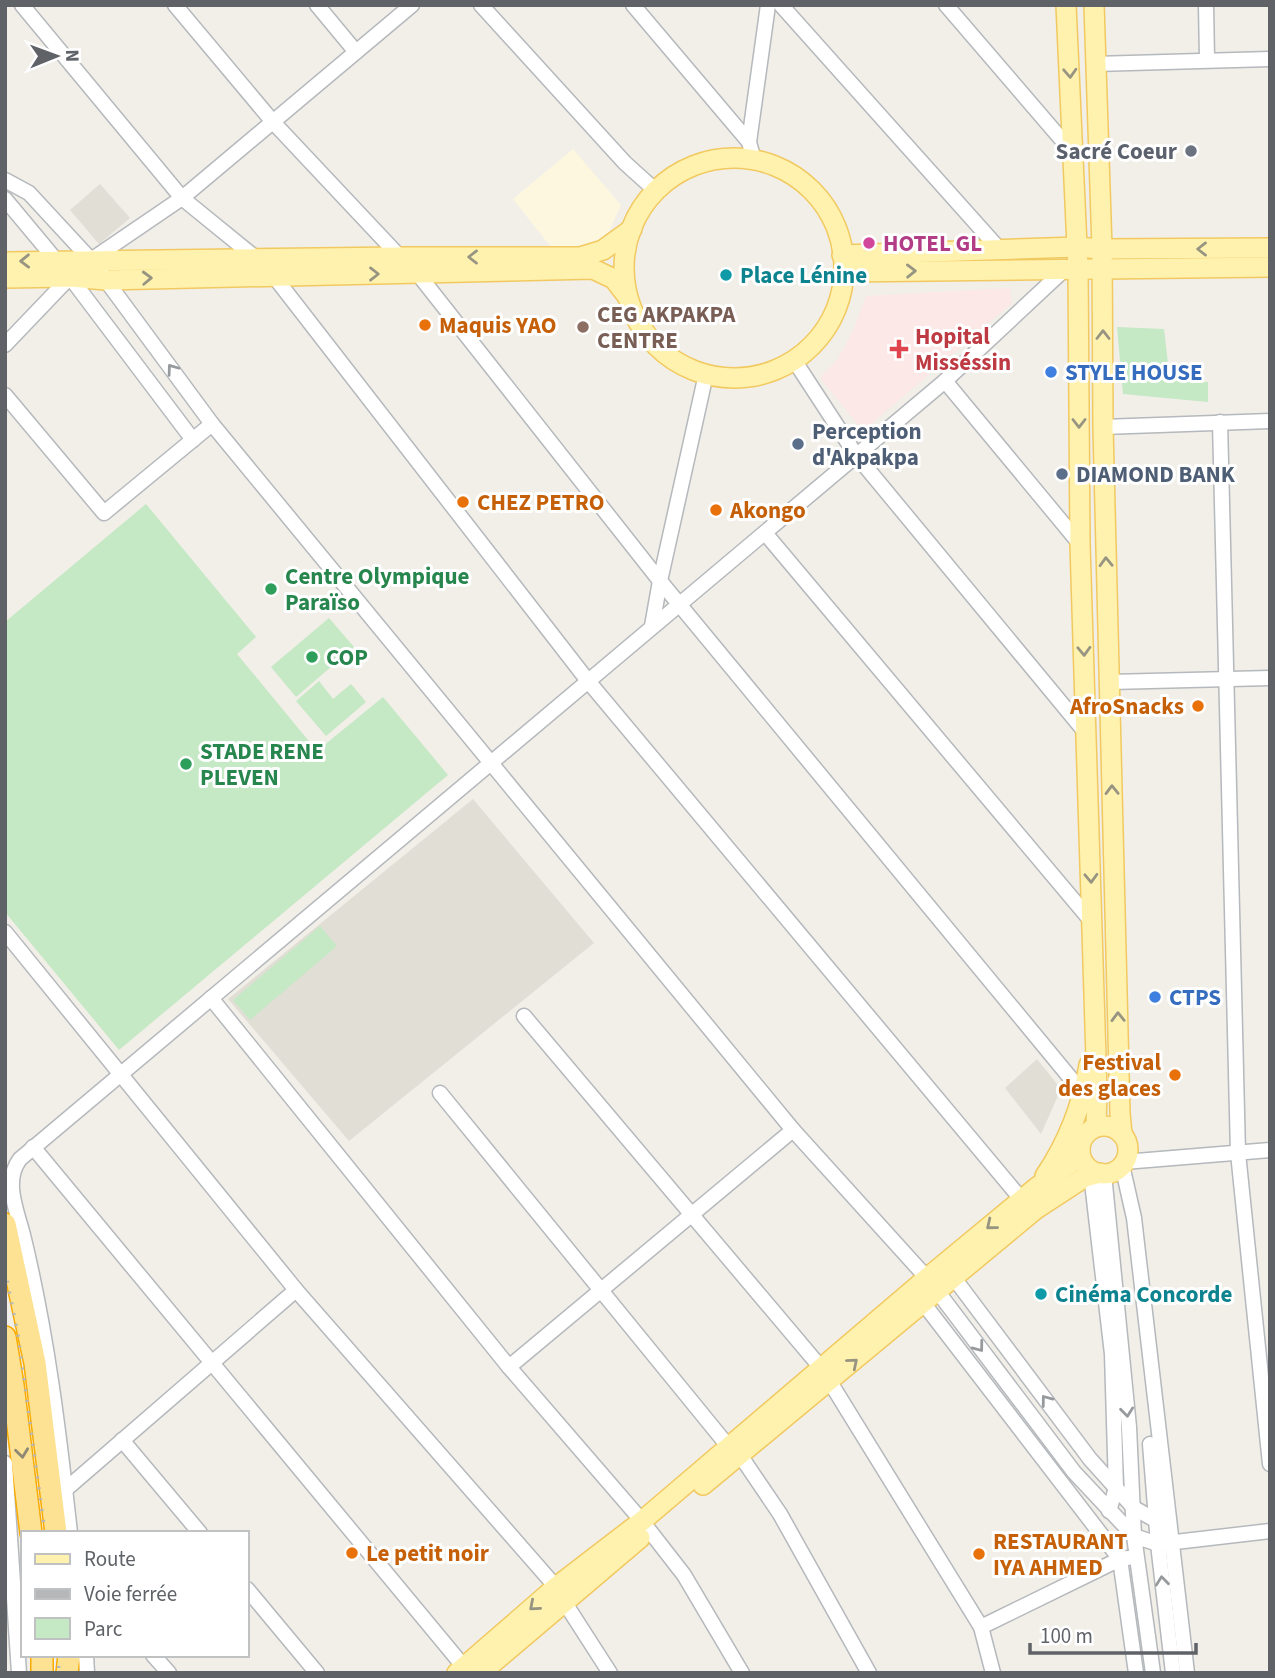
<svg xmlns="http://www.w3.org/2000/svg" width="1275" height="1678" font-family="'Source Sans 3',sans-serif">
<style>
.commercial{fill:#fef7e0}
.education{fill:#e1ded6}
.medical{fill:#fce8e6}
.green{fill:#c5e8c5}
.lines{fill:none;stroke-linecap:round;stroke-linejoin:round}
.minor-casing{stroke:#b5b8bc;stroke-width:17}
.major-casing{stroke:#f2c960;stroke-width:22}
.highway-casing{stroke:#f9ab00;stroke-width:24}
.minor{stroke:#fff;stroke-width:14}
.major{stroke:#fff2af;stroke-width:19}
.highway{stroke:#fde293;stroke-width:21}
.rail{stroke:#b6b7b8;stroke-width:3.5;stroke-dasharray:2 9;stroke-linecap:butt}
.oneway{stroke:#979581}
.oneway2{stroke:#979a9d}
.oneway3{stroke:#8e8975}
.worship-dot{fill:#6b7280;stroke:#fff;stroke-width:2.5}
.hotel-dot{fill:#d1479c;stroke:#fff;stroke-width:2.5}
.culture-dot{fill:#0f9aa8;stroke:#fff;stroke-width:2.5}
.food-dot{fill:#e8710a;stroke:#fff;stroke-width:2.5}
.education-dot{fill:#8d6e63;stroke:#fff;stroke-width:2.5}
.health-dot{fill:#e0444e;stroke:#fff;stroke-width:2.5}
.shop-dot{fill:#3f7fe0;stroke:#fff;stroke-width:2.5}
.service-dot{fill:#5c6f8a;stroke:#fff;stroke-width:2.5}
.leisure-dot{fill:#2e9e5b;stroke:#fff;stroke-width:2.5}
.labels{text-anchor:middle;stroke-width:6;stroke-linejoin:round;paint-order:stroke}
.worship-label{font-size:23px;font-weight:bold;fill:#5b616d;stroke:#fff;text-anchor:end}
.hotel-label{font-size:23px;font-weight:bold;fill:#b23c85;stroke:#fff;text-anchor:start}
.culture-label{font-size:23px;font-weight:bold;fill:#0d838f;stroke:#fff;text-anchor:start}
.education-label{font-size:23px;font-weight:bold;fill:#785e54;stroke:#fff;text-anchor:start}
.food-label{font-size:23px;font-weight:bold;fill:#c56008;stroke:#fff;text-anchor:start}
.health-label{font-size:23px;font-weight:bold;fill:#be3a42;stroke:#fff;text-anchor:start}
.shop-label{font-size:23px;font-weight:bold;fill:#366cbe;stroke:#fff;text-anchor:start}
.service-label{font-size:23px;font-weight:bold;fill:#4e5e75;stroke:#fff;text-anchor:start}
.leisure-label{font-size:23px;font-weight:bold;fill:#27864d;stroke:#fff;text-anchor:start}
</style>
<rect width="100%" height="100%" fill="#f1efe8"/>
<!-- commercial -->
<polygon class="commercial" points="573,149 621,205 607,236 597,246 554,251 513,199"/>
<!-- education -->
<g class="education">
<polygon points="100,184 130,218 99,244 70,210"/>
<polygon points="473,799 594,943 349,1141 228,999"/>
<polygon points="1037,1059 1061,1089 1041,1134 1005,1088"/>
</g>
<!-- medical -->
<polygon class="medical" points="1010,288 1012,303 863,431 820,378 837,360 853,331 866,296"/>
<!-- green -->
<g class="green">
<polygon points="1117,327 1164,329 1170,381 1208,382 1208,402 1123,394"/>
<polygon points="146,504 256,637 237,654 317,751 383,697 448,775 119,1050 5,912 5,622"/>
<polygon points="329,618 354,647 296,697 271,667"/>
<polygon points="319,681 333,699 351,684 366,702 326,736 296,701"/>
<polygon points="320,926 337,946 250,1020 233,1000"/>
</g>
<g class="lines">
<!-- minor casing -->
<g class="minor-casing">
<g id="minor">
<polyline points="22,5 182,198 257,259"/>
<polyline points="175,5 273,122 400,257"/>
<polyline points="317,5 356,52"/>
<polyline points="481,5 625,163 656,191"/>
<polyline points="633,5 749,142"/>
<polyline points="781,5 1000,250"/>
<polyline points="946,5 1074,154"/>
<polyline points="1206,5 1207,59"/>
<polyline points="1095,64 1270,59"/>
<polyline points="754,160 749,142 768,5"/>
<polyline points="5,180 29,193 91,260 212,424 793,1130 927,1278"/>
<polyline points="5,199 70,277 193,440"/>
<polyline points="91,260 182,198 412,5"/>
<polyline points="418,274 660,581 1082,1092"/>
<polyline points="273,275 588,681 1022,1200"/>
<polyline points="5,345 70,277"/>
<polyline points="794,360 856,455 1086,733"/>
<polyline points="945,381 1080,544"/>
<polyline points="5,395 104,513 212,424"/>
<polyline points="1220,422 1238,1153 1270,1464"/>
<polyline points="1103,427 1270,421"/>
<polyline points="765,533 1092,922"/>
<polyline points="652,626 660,581 706,374"/>
<polyline points="1110,682 1270,678"/>
<polyline points="5,932 296,1290 556,1587"/>
<polyline points="211,998 509,1367 642,1521"/>
<polyline points="524,1016 822,1369"/>
<polyline points="440,1093 728,1446"/>
<polyline points="33,1147 464,1667"/>
<polyline points="1124,1162 1270,1150"/>
<polyline points="1122,1165 1134,1218 1187,1673"/>
<polyline points="1091,1174 1112,1354 1116,1488 1109,1511"/>
<polyline points="1104,1174 1129,1427 1134,1536 1153,1673"/>
<polyline points="954,1278 1090,1459 1134,1508 1157,1521"/>
<polyline points="938,1292 1074,1472 1134,1536 1158,1544 1270,1531"/>
<polyline points="924,1304 1120,1559 1136,1673"/>
<polyline points="509,1367 793,1130"/>
<polyline points="830,1382 981,1627 993,1673"/>
<polyline points="122,1440 200,1533"/>
<polyline points="1150,1444 1158,1544 1173,1673"/>
<polyline points="740,1455 780,1514 869,1673"/>
<polyline points="5,1463 19,1673"/>
<polyline points="65,1490 296,1290"/>
<polyline points="649,1530 684,1575 742,1673"/>
<path d="M70 1533C59 1433 47 1333 23 1235 17 1211 3 1181 20 1159L945 381 1066 268"/>
<polyline points="247,1589 317,1673"/>
<polyline points="565,1603 610,1673"/>
<polyline points="981,1627 1120,1559 1128,1558"/>
<polyline points="86,1655 87,1673"/>
<polyline points="153,1655 169,1673"/>
</g>
</g>
<!-- major casing -->
<g class="major-casing">
<g id="major">
<polyline points="1066,5 1078,268 1080,544 1097,1091 1096,1127"/>
<polyline points="1094,5 1102,249 1103,427 1120,1113 1122,1134"/>
<circle cx="734" cy="268" r="110"/>
<polyline points="842,255 1077,247 1102,249 1270,248"/>
<polyline points="5,262 400,257 580,257 603,250 632,229"/>
<polyline points="843,272 1270,267"/>
<polyline points="5,278 70,277 106,280 593,269 614,279 627,296"/>
<circle cx="1104" cy="1150" r="24"/>
<path d="M1045 1176C1068 1142 1082 1106 1089 1065"/>
<polyline points="703,1485 1036,1209 1085,1177 1100,1173"/>
<polyline points="457,1673 556,1587 642,1521 927,1278 1037,1187 1070,1164 1080,1150"/>
<polyline points="481,1673 640,1538"/>
</g>
</g>
<!-- highway casing -->
<g class="highway-casing">
<g id="highway">
<polyline points="5,1224 35,1363 56,1533"/>
<polyline points="5,1337 13,1385 31,1533"/>
<polyline points="42,1673 42,1655"/>
<polyline points="67,1673 69,1655"/>
</g>
</g>
<!-- minor -->
<use href="#minor" class="minor"/>
<!-- major -->
<use href="#major" class="major"/>
<!-- highway -->
<use href="#highway" class="highway"/>
<!-- rail -->
<g class="rail">
<polyline points="5,1270 18,1335 45,1533"/>
<polyline points="58,1655 59,1673"/>
</g>
</g>
<!-- one-way arrows -->
<defs><path id="oneway-chevron" d="M-2-3.5L2.5 0L-2 3.5" fill="none" stroke-width="1.6" stroke-linecap="round" stroke-linejoin="round" transform="scale(1.75)"/></defs>
<g class="oneway">
<use href="#oneway-chevron" transform="translate(1070 73) rotate(87)"/>
<use href="#oneway-chevron" transform="translate(1202 249) rotate(180)"/>
<use href="#oneway-chevron" transform="translate(473 257) rotate(-180)"/>
<use href="#oneway-chevron" transform="translate(25 261) rotate(179)"/>
<use href="#oneway-chevron" transform="translate(911 271) rotate(-1)"/>
<use href="#oneway-chevron" transform="translate(374 274)"/>
<use href="#oneway-chevron" transform="translate(147 278) rotate(-2)"/>
<use href="#oneway-chevron" transform="translate(1103 335) rotate(-90)"/>
<use href="#oneway-chevron" transform="translate(1079 423) rotate(90)"/>
<use href="#oneway-chevron" transform="translate(1106 562) rotate(-92)"/>
<use href="#oneway-chevron" transform="translate(1084 651) rotate(88)"/>
<use href="#oneway-chevron" transform="translate(1112 790) rotate(-91)"/>
<use href="#oneway-chevron" transform="translate(1091 878) rotate(88)"/>
<use href="#oneway-chevron" transform="translate(1118 1017) rotate(-91)"/>
<use href="#oneway-chevron" transform="translate(991 1225) rotate(141)"/>
<use href="#oneway-chevron" transform="translate(853 1363) rotate(-40)"/>
<use href="#oneway-chevron" transform="translate(534 1606) rotate(139)"/>
</g>
<g class="oneway2">
<use href="#oneway-chevron" transform="translate(172 369) rotate(-126)"/>
<use href="#oneway-chevron" transform="translate(979 1347) rotate(53)"/>
<use href="#oneway-chevron" transform="translate(1046 1400) rotate(-127)"/>
<use href="#oneway-chevron" transform="translate(1127 1412) rotate(84)"/>
<use href="#oneway-chevron" transform="translate(1162 1581) rotate(-96)"/>
</g>
<use class="oneway3" href="#oneway-chevron" transform="translate(22 1453) rotate(83)"/>
<!-- markers -->
<circle class="worship-dot" cx="1191" cy="151" r="7"/>
<circle class="hotel-dot" cx="869" cy="243" r="7"/>
<g class="culture-dot">
<circle cx="726" cy="275" r="7"/>
<circle cx="1041" cy="1294" r="7"/>
</g>
<g class="food-dot">
<circle cx="425" cy="325" r="7"/>
<circle cx="463" cy="502" r="7"/>
<circle cx="716" cy="510" r="7"/>
<circle cx="1198" cy="706" r="7"/>
<circle cx="1175" cy="1075" r="7"/>
<circle cx="352" cy="1553" r="7"/>
<circle cx="979" cy="1554" r="7"/>
</g>
<circle class="education-dot" cx="583" cy="327" r="7"/>
<path class="health-dot" d="M895.5 338.5h7v7h7v7h-7v7h-7v-7h-7v-7h7z"/>
<g class="shop-dot">
<circle cx="1051" cy="372" r="7"/>
<circle cx="1155" cy="997" r="7"/>
</g>
<g class="service-dot">
<circle cx="798" cy="444" r="7"/>
<circle cx="1062" cy="474" r="7"/>
</g>
<g class="leisure-dot">
<circle cx="271" cy="589" r="7"/>
<circle cx="312" cy="657" r="7"/>
<circle cx="186" cy="764" r="7"/>
</g>
<g class="labels">
<!-- worship labels -->
<g class="worship-label">
<text x="1177" y="159">Sacré Coeur</text>
</g>
<!-- hotel labels -->
<g class="hotel-label">
<text x="883" y="251">HOTEL GL</text>
</g>
<!-- culture labels -->
<g class="culture-label">
<text x="740" y="283">Place Lénine</text>
<text x="1055" y="1302">Cinéma Concorde</text>
</g>
<!-- education labels -->
<g class="education-label">
<text x="597" y="322">CEG AKPAKPA<tspan x="597" dy="26">CENTRE</tspan></text>
</g>
<!-- food labels -->
<g class="food-label">
<text x="439" y="333">Maquis YAO</text>
<text x="477" y="510">CHEZ PETRO</text>
<text x="730" y="518">Akongo</text>
<text x="1184" y="714" text-anchor="end">AfroSnacks</text>
<text x="1161" y="1070" text-anchor="end">Festival<tspan x="1161" dy="26">des glaces</tspan></text>
<text x="993" y="1549">RESTAURANT<tspan x="993" dy="26">IYA AHMED</tspan></text>
<text x="366" y="1561">Le petit noir</text>
</g>
<!-- health labels -->
<g class="health-label">
<text x="915" y="344">Hopital<tspan x="915" dy="26">Misséssin</tspan></text>
</g>
<!-- shop labels -->
<g class="shop-label">
<text x="1065" y="380">STYLE HOUSE</text>
<text x="1169" y="1005">CTPS</text>
</g>
<!-- service labels -->
<g class="service-label">
<text x="812" y="439">Perception<tspan x="812" dy="26">d'Akpakpa</tspan></text>
<text x="1076" y="482">DIAMOND BANK</text>
</g>
<!-- leisure labels -->
<g class="leisure-label">
<text x="285" y="584">Centre Olympique<tspan x="285" dy="26">Paraïso</tspan></text>
<text x="326" y="665">COP</text>
<text x="200" y="759">STADE RENE<tspan x="200" dy="26">PLEVEN</tspan></text>
</g>
</g>
<!-- border -->
<rect width="1275" height="1678" fill="none" stroke="#5f6368" stroke-width="14"/>
<!-- legend -->
<rect x="21" y="1531" width="228" height="126" fill="#ffffff" stroke="#bfc1c3" stroke-width="2"/>
<rect x="35" y="1554" width="35" height="10" fill="#fff2af" stroke="#bfc1c3" stroke-width="2"/>
<text x="84" y="1566" font-size="21" fill="#5f6368">Route</text>
<rect x="35" y="1589" width="35" height="10" fill="#b6b7b8" stroke="#bfc1c3" stroke-width="2"/>
<text x="84" y="1601" font-size="21" fill="#5f6368">Voie ferrée</text>
<rect x="35" y="1618" width="35" height="21" fill="#c5e8c5" stroke="#bfc1c3" stroke-width="2"/>
<text x="84" y="1636" font-size="21" fill="#5f6368">Parc</text>
<!-- north arrow -->
<g transform="translate(56 56) rotate(89)" stroke="#ffffff" stroke-width="5" paint-order="stroke">
<path d="M0-5L12 26L0 18L-12 26Z" fill="#5f6368"/>
<text y="-10" font-size="19" font-weight="bold" text-anchor="middle" fill="#5f6368">N</text>
</g>
<!-- scale -->
<path d="M1030 1643v10h166v-10" fill="none" stroke="#5f6368" stroke-width="3.5"/>
<text x="1040" y="1643" font-size="21" fill="#5f6368" stroke="#ffffff" stroke-width="5" paint-order="stroke">100 m</text>
</svg>
